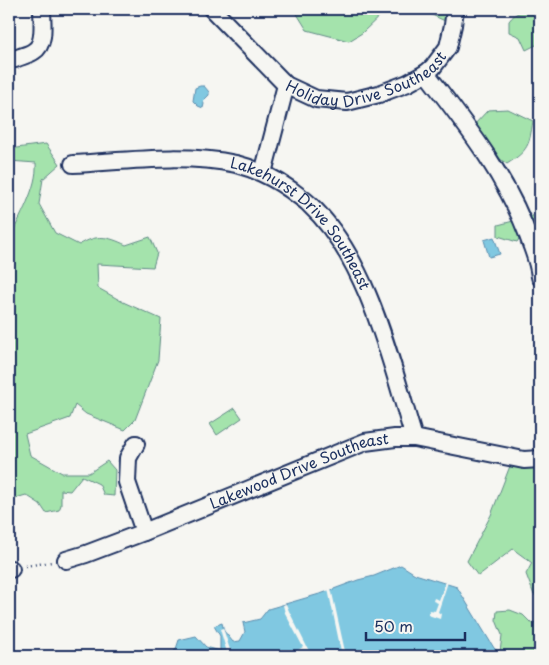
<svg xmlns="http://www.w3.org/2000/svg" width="549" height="665" font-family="'Playpen Sans',sans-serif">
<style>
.green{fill:#a4e3ac;stroke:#608985}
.water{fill:#80c8e1;stroke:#588bad}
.pier{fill:#f6f6f2}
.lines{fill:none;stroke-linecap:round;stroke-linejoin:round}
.street-casing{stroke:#1b2f5e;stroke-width:20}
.path{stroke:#1b2f5e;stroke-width:2.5;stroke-dasharray:1 4;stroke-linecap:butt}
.street{stroke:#f6f6f2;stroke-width:16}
.labels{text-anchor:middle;stroke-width:4;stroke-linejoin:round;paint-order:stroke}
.street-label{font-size:15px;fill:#1b2f5e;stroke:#f6f6f2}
</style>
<rect width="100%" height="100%" fill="#f6f6f2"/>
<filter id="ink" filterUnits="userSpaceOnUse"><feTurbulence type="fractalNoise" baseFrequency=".02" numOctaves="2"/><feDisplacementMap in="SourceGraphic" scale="10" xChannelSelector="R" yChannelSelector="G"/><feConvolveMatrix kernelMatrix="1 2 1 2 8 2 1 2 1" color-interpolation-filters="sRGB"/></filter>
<g filter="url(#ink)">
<!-- green -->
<g class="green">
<polygon points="294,9 385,9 386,10 362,33 349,41 307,30"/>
<polygon points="430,9 446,9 445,21 430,14"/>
<path d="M535 9H540V45H536L526 50 520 37 509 32V21C516 12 521 10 532 14Z"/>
<path d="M508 109 533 121C529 145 529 150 507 164L490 152 473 126 488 110Z"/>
<path d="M46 144 60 164 43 179 39 204 55 233 79 245C97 234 107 236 126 245L150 237 157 253 153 267 97 264 98 288 123 302 161 319 158 360 135 420 125 430 86 414 75 405 70 418 25 434 30 455 62 473H89L107 461 115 470 114 496 104 495 99 484 82 476 70 491 61 490V505L59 510 46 513 40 504 26 495 9 500V240C19 218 38 187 36 163L9 161V149Z"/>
<polygon points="540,214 540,260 523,233 517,242 498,236 498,225"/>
<polygon points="235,408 242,418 217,435 210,424"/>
<polygon points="540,448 540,595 534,595 526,574 532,563 513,549 478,576 467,561 491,515 510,466"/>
<polygon points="510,610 523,615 531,623 540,622 540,656 503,656 500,653 502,635 496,620 497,611"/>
</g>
<!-- water -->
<g class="water">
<polygon points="200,86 204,86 209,92 209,95 203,101 204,104 203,108 198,106 193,101 195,88"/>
<polygon points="494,237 500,254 489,257 484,240"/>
<polygon points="401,565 415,574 457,587 494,648 503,656 170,656 176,649 179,640 196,636 206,647 220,651 220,636 214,626 222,623 224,631 233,642 240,641 245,632 243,623 260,619 268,609 323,593 358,580 374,576"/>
</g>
<!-- pier -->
<g class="pier">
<polygon points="446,581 448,582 438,612 441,614 440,619 428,615 430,610 435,611 438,603 433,601 434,598 439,600"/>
<polygon points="331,588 346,656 342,656 328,589"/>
<polygon points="286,604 289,611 311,655 300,656 298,650 303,647 285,613 283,605"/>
<polygon points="223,628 232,656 228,656 220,629"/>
</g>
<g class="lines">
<!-- street casing -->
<g class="street-casing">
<g id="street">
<path id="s1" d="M212 9 286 85 316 99 347 102 379 94 408 83 426 73 433 67 448 47 453 25 455 9"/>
<path d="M15 59C21 56 29 55 34 51 46 44 42 21 42 9"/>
<path d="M426 73C467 126 509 179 531 244 535 255 539 265 540 277"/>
<path id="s2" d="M73 164C127 161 183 153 236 164 256 169 274 178 291 190 297 195 304 199 309 204 368 258 391 363 414 438"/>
<polyline points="263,173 286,85"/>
<polyline points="136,444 128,458 127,482 144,532"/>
<path id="s3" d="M66 560 86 554 144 532 365 442 395 438H414L524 460 540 459"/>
<polyline points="9,569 11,569"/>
</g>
</g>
<!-- path -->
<polyline class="path" points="25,566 52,562"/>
<!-- street -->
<use href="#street" class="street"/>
</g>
</g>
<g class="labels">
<!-- street labels -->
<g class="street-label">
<text dy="5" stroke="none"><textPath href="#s1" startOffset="194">Holiday Drive Southeast</textPath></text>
<text dy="5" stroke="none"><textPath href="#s2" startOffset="254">Lakehurst Drive Southeast</textPath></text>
<text dy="5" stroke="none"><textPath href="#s3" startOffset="250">Lakewood Drive Southeast</textPath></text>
</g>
</g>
<!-- margin -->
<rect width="549" height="665" fill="none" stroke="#f6f6f2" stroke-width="30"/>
<rect x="15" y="15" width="519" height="635" fill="none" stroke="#1b2f5e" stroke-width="2" filter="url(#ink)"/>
<!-- scale -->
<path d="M366 632v8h99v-8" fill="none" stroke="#1b2f5e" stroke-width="2.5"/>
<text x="374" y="632" font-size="15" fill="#1b2f5e" stroke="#f6f6f2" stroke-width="4" paint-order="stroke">50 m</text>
</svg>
